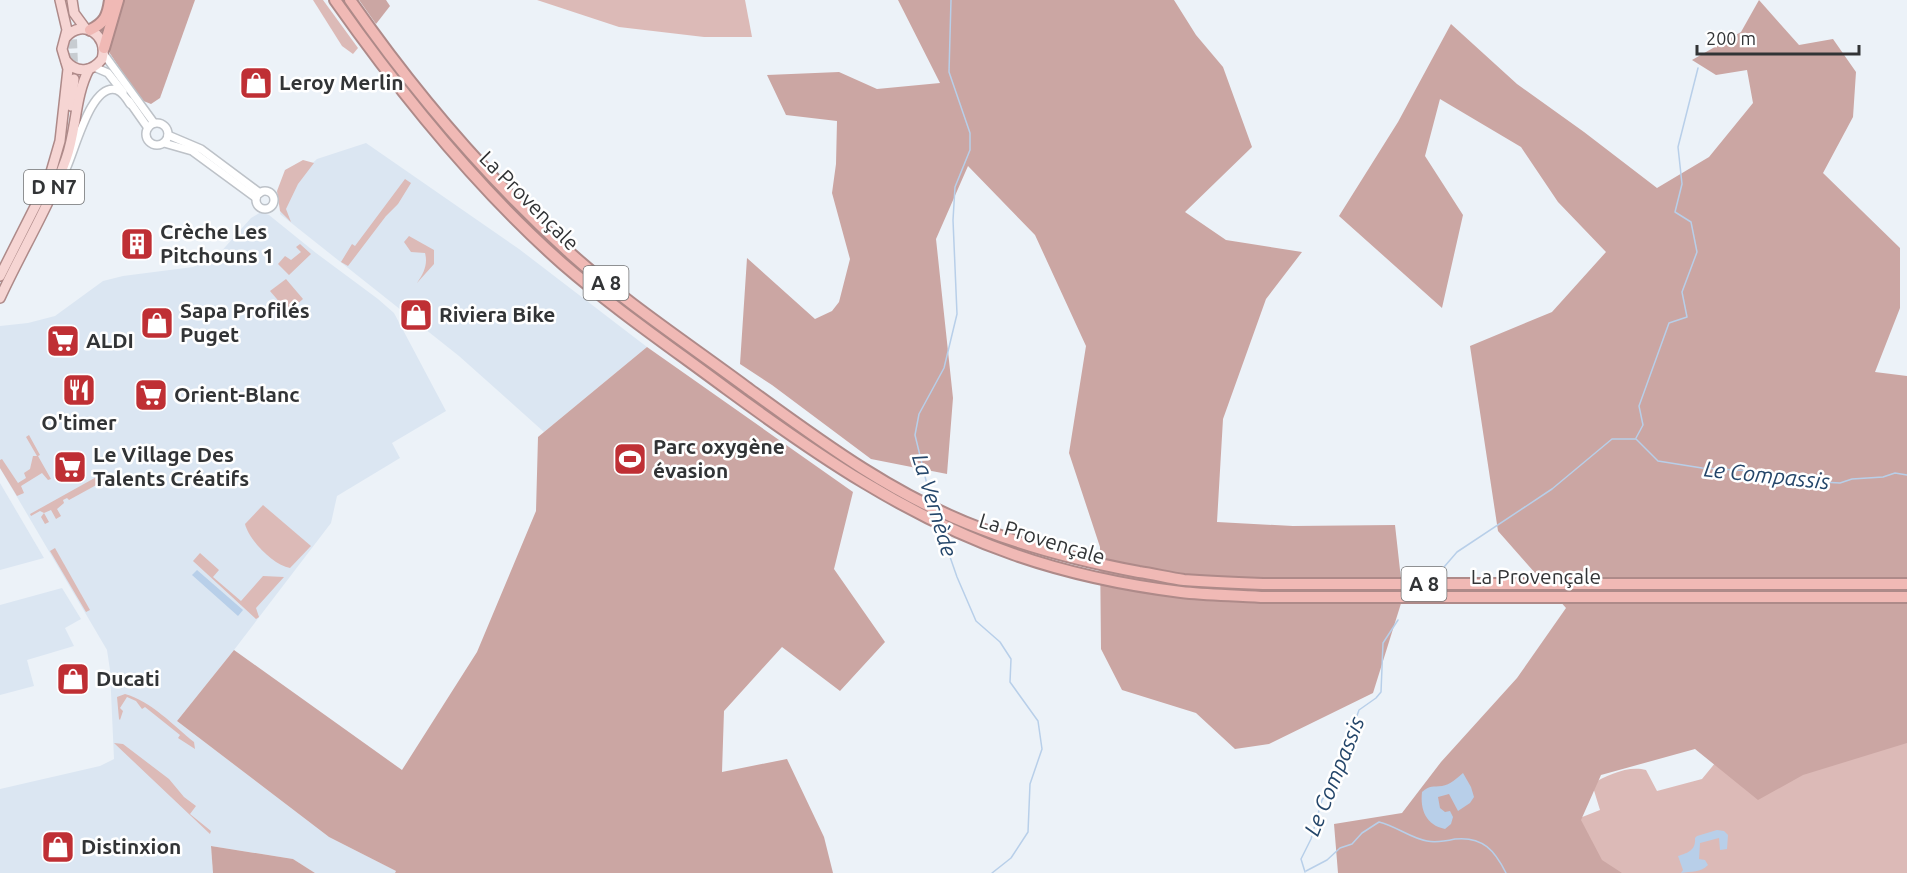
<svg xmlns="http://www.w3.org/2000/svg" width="1907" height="873" font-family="Ubuntu,sans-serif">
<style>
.built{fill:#dbe6f2}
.green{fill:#dcbab7}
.forest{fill:#cba6a3}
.water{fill:#b8cfe9}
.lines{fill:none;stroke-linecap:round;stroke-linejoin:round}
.stream{stroke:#b8cfe9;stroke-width:1.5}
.major-tunnel{stroke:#c7ccd1;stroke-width:9;stroke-dasharray:9 4.5;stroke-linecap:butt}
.minor-casing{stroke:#bdc2c8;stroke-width:10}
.major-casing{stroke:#ae8a89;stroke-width:12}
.highway-casing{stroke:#ae8a89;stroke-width:14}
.minor{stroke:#fff;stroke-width:7}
.major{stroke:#f6d5d3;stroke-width:9}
.highway{stroke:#f0b9b5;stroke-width:10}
.labels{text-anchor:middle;stroke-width:5;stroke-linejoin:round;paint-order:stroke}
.shield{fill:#fff;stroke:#707172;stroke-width:1.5}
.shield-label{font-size:20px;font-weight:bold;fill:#323436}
.poi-label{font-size:21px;font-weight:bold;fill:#323436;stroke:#fff;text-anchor:start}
.street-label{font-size:21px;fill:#323436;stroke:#fff}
.water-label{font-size:22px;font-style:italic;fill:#24466a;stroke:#fff}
</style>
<rect width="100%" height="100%" fill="#ecf2f8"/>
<!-- built -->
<g class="built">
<polygon points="366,143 519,249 647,347 544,432 459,356 280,214 284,197 291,183 317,159"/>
<polygon points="261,212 269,215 316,253 378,299 394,313 446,411 392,443 400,458 337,496 331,523 234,650 177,721 329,837 396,871 395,873 315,873 293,859 211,846 213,873 0,873 0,789 100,766 114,759 110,670 107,650 0,468 0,326 28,323 55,316 103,281 123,276 193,267 218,255 251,218"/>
<polygon points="0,483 44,558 0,570"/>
<polygon points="62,588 81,619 65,628 74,646 27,660 34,686 0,695 0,605"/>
</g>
<!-- green -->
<g class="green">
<polygon points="313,0 323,0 358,48 353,54 342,46"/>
<polygon points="537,0 745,0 752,37 704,37 619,27"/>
<polygon points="303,160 314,163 298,184 286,209 291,222 280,211 277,191 285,170"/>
<polygon points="405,179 411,183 398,204 386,216 348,266 341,262 352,244 355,246"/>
<path d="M409 236 434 250V264L417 283C424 273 428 264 425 253L411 252 404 242Z"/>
<polygon points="300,244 311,254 289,275 278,264 285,256 291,260 301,252 296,247"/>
<polygon points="286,279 303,299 288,312 270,291"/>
<polygon points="29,435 40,455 38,456 51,479 48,480 42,473 21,486 24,493 17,496 0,468 0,460 2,459 18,483 26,478 24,473 30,469 33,456 37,456 26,437"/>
<polygon points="100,475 100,483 69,500 67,498 63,500 64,503 57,509 61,516 56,519 51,510 44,513 49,522 45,524 41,517 44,513 40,511 31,516 30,514"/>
<path d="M263 505 311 546 290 568C273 565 249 540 245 524Z"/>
<polygon points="55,548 90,610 86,612 50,551"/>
<polygon points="200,553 219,570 213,577 241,601 263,576 284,577 256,608 259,617 256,619 193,561"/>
<path d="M1907 620V873H1508L1562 825 1600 810 1592 784C1607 775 1629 765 1646 770L1657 791 1702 779 1753 717Z"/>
<path d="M125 694C151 701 174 726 194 742L195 749 178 738 180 735 145 707 142 709 136 701 127 697 120 708 123 711 120 720 119 719 117 697Z"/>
<polygon points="114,743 123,744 169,779 184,797 196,806 190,814 211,831 210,834"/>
</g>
<!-- forest -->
<g class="forest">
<polygon points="124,0 195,0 160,98 151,104 141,100 109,52 109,47"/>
<polygon points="359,0 386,0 390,6 376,24"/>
<polygon points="898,0 1174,0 1196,35 1223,67 1252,147 1185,212 1226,240 1302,252 1266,299 1223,419 1217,522 1293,526 1395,525 1403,597 1373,693 1269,744 1235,749 1196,713 1122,690 1101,649 1100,547 1069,453 1086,346 1035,235 968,166 936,239 953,398 947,474 871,459 772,385 740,364 747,258 815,319 832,311 839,302 850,259 832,193 836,164 837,121 786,115 767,75 839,72 877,89 940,83"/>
<polygon points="1759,0 1799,45 1833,39 1856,72 1853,117 1823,173 1900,248 1900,308 1875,372 1907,376 1907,743 1803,775 1758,800 1695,749 1601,775 1581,820 1602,860 1622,873 1338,873 1334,824 1402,813 1441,762 1517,678 1566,608 1498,531 1470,346 1552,312 1606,252 1558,202 1521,147 1440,99 1425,156 1463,215 1442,308 1339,216 1398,122 1451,24 1517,84 1584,132 1657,188 1709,157 1753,103 1747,70 1716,75 1692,60 1741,32"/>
<polygon points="647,347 853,492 834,569 885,642 840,691 782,647 724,711 722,772 787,759 824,837 833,873 395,873 396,871 329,837 177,721 234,650 402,770 477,652 536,511 538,437"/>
<polygon points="211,846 293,859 315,873 213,873"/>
</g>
<!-- water -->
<g class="water">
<polygon points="197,570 243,610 238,616 192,575"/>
<path d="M1463 773 1471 787 1474 797 1470 803 1458 811 1449 794 1438 797 1440 808 1445 812 1450 811 1453 817 1451 824 1445 829C1426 825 1420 810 1422 792 1430 785 1433 787 1442 786 1450 785 1457 778 1463 773Z"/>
<path d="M1717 830 1724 831 1728 835 1727 849 1720 850 1719 838 1700 843 1699 859 1705 860 1708 865C1701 873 1691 871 1681 873L1683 870 1678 856C1688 853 1696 850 1695 838L1697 836Z"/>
</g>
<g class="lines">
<!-- stream -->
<g class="stream">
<polyline points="1636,438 1643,425 1639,406 1669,323 1687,317 1682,292 1697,252 1691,222 1675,212 1682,184 1678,147 1698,68"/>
<polyline points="931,501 915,435 919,414 944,368 957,314 953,220 955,187 970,150 970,133 949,72 951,0"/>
<polyline points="940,528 957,577 976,621 1000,642 1011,659 1010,682 1038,721 1042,749 1030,784 1028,832 1011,858 992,873"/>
<polyline points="1438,574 1457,552 1552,489 1612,439 1636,439 1658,461 1702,468 1752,471 1788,480 1840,483 1852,479 1883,477 1895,473 1907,475"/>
<path d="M1306 871 1327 860 1340 848 1352 844 1362 833 1379 822C1396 826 1410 838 1427 841 1437 843 1446 841 1455 839 1483 836 1495 851 1506 873"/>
<polyline points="1305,872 1301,859 1311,839 1322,800 1334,782 1352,742 1353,727 1359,710 1376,698 1381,692 1383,643 1398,620"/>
</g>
<!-- major-tunnel -->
<polyline class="major-tunnel" points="72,26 74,79"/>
<!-- minor casing -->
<g class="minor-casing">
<g id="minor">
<polyline points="103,53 154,123"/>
<polyline points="94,67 108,73 123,92"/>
<polyline points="129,101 148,128"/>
<circle cx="157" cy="134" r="11"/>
<polyline points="168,135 201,149 260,193"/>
<polyline points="164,143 192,151 256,198"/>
<path d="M64 173C74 156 90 81 117 90 122 92 127 99 130 104"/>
<circle cx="265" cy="200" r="9"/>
</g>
</g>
<!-- major casing -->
<g class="major-casing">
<g id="major">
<polyline points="72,0 74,13 85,28"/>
<path d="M66 37C83 18 109 35 102 59 92 72 77 74 66 61"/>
<polyline points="71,106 74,79"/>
<polyline points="0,276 49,179 60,141 68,69 62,49 67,30 60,0"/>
<path d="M0 298C21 252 49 207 66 159 77 129 74 98 89 69"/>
</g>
</g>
<!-- highway casing -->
<g class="highway-casing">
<g id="highway">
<path d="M335 0C402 95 476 187 563 264 615 309 672 348 727 389 817 455 907 517 1013 554 1067 573 1124 585 1181 592 1207 595 1234 595 1261 597H1907"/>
<path d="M350 0C414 92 488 179 571 254 626 303 688 344 746 387 820 441 895 497 982 529 1033 549 1086 562 1139 572 1154 574 1169 578 1184 580 1210 582 1236 583 1263 584H1907"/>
<path d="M90 30C105 23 108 15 110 0"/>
<polyline points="104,48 118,0"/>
</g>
</g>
<!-- minor -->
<use href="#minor" class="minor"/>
<!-- major -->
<use href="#major" class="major"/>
<!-- highway -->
<use href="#highway" class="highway"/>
</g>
<!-- icons -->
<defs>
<g id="shop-square" transform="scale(1.725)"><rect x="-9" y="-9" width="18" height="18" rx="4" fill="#bf2f34" stroke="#fff"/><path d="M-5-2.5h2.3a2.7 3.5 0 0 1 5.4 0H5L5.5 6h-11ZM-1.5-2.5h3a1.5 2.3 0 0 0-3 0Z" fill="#fff"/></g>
<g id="building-square" transform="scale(1.725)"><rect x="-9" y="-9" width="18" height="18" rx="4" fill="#bf2f34" stroke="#fff"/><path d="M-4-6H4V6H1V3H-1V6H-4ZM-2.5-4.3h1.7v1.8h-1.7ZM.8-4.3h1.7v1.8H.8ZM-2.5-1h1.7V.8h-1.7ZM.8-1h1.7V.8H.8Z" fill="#fff"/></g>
<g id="supermarket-square" transform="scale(1.725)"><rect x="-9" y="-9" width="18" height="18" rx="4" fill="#bf2f34" stroke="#fff"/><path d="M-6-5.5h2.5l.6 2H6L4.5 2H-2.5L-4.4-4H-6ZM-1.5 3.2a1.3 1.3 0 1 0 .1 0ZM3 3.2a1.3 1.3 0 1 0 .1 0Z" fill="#fff"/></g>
<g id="restaurant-square" transform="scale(1.725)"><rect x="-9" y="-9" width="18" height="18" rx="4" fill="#bf2f34" stroke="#fff"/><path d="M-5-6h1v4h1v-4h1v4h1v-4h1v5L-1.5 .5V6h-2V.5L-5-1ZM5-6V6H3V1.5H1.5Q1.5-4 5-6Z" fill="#fff"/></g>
<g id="stadium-square" transform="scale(1.725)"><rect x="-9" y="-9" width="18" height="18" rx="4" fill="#bf2f34" stroke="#fff"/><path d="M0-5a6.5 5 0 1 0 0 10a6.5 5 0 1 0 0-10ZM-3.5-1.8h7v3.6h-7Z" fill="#fff"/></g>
</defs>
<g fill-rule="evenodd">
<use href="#shop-square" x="256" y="83"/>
<use href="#building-square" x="137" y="244"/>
<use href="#shop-square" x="416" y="315"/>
<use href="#shop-square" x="157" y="323"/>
<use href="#supermarket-square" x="63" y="341"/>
<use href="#restaurant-square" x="79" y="390"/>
<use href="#supermarket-square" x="151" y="395"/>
<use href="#stadium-square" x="630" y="459"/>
<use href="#supermarket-square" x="70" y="467"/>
<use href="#shop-square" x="73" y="679"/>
<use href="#shop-square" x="58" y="847"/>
</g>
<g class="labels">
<!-- shield labels -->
<g class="shield">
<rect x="24" y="170" width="60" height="34" rx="4.5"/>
<rect x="583.5" y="266" width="45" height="34" rx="4.5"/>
<rect x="1401.5" y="567" width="45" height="34" rx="4.5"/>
</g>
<g class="shield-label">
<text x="54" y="194">D N7</text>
<text x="606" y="290">A 8</text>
<text x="1424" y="591">A 8</text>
</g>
<!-- poi labels -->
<g class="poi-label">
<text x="279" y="90">Leroy Merlin</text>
<text x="160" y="239">Crèche Les<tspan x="160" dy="24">Pitchouns 1</tspan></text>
<text x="180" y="318">Sapa Profilés<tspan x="180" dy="24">Puget</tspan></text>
<text x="439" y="322">Riviera Bike</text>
<text x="86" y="348">ALDI</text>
<text x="174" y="402">Orient-Blanc</text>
<text x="79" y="430" text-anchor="middle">O'timer</text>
<text x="653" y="454">Parc oxygène<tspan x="653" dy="24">évasion</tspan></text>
<text x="93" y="462">Le Village Des<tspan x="93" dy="24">Talents Créatifs</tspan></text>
<text x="96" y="686">Ducati</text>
<text x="81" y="854">Distinxion</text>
</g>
<!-- street labels -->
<g class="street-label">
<text transform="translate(529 201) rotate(45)" y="7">La Provençale</text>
<text transform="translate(1042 539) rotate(17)" y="7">La Provençale</text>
<text x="1536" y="584">La Provençale</text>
</g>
<!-- water labels -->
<g class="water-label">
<text transform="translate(1767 475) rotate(6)" y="8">Le Compassis</text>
<text transform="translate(935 505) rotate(73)" y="8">La Vernède</text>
<text transform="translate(1334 776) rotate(-68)" y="8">Le Compassis</text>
</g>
</g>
<!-- scale -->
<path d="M1697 45v9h162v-9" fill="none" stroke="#323436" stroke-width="3"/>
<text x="1706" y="45" font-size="18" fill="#323436" stroke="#ffffff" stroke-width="4.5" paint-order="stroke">200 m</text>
</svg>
